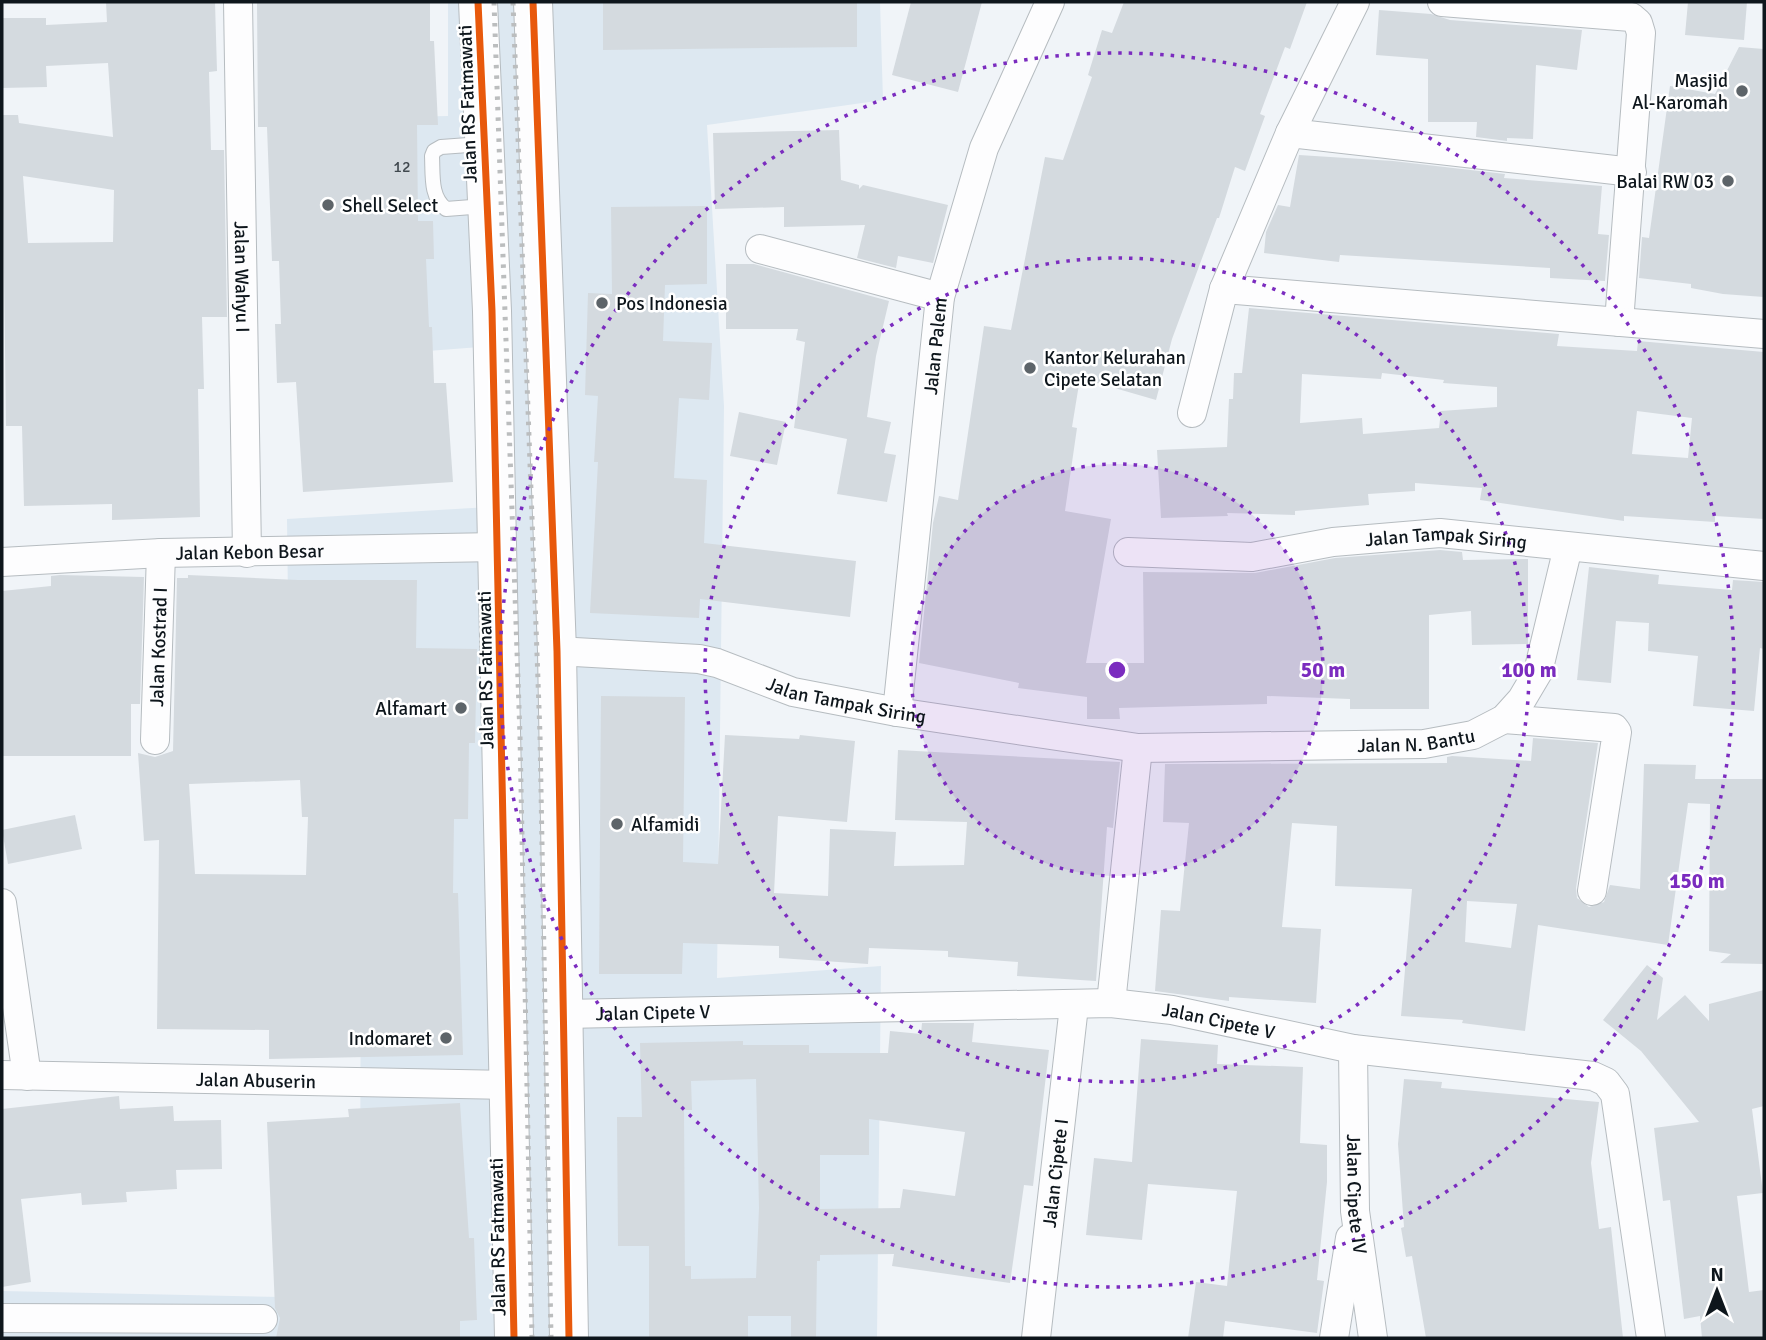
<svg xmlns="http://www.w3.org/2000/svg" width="1766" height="1340" font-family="Signika,sans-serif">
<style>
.built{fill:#dde8f1}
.building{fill:#d4dadf;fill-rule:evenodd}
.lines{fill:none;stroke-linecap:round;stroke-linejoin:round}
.lane-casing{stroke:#b6bcc0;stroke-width:16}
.street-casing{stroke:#b6bcc0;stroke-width:30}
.primary-casing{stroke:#b6bcc0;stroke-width:40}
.lane{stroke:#fdfdfe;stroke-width:14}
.street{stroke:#fdfdfe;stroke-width:28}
.primary{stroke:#fdfdfe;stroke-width:38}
.rail{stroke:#bbbdbe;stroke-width:5;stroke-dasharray:3.5 7;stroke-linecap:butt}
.cycleway-casing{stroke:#fff;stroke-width:11}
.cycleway{stroke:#e8590c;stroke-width:7}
.ring{fill:none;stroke:#7b2cbf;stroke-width:3.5;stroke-dasharray:3.5 7}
.poi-dot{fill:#5d6469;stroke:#fff;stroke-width:2.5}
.labels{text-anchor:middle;stroke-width:5;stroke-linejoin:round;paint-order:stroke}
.number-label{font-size:16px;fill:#40484e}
.poi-label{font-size:19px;fill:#0e161c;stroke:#fff;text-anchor:end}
.street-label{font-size:19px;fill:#0e161c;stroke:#fff}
.centre{fill:#7b2cbf;stroke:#fff;stroke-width:3.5}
.ring-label{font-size:21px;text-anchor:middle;font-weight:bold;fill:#7b2cbf;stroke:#fff;stroke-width:5;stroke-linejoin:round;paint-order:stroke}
</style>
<rect width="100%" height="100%" fill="#f0f4f8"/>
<!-- built -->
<polygon class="built" points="448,2 880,2 883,100 707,125 724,406 717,978 881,966 877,1338 2,1338 2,1291 281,1297 360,1195 362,687 289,684 287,519 489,507 480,347 362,356 338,118 448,116"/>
<!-- building -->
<g class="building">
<path d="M106 2H215L217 71 209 72 211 150H224L227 317H202L204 389H198L200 517 112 520V504L24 506 22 426H6L2 115H18L19 123 113 137 108 63 46 66 47 87 2 88V18H46V25L107 22ZM23 176 114 190 113 242 28 243Z"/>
<polygon points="257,2 430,2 430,41 434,41 438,125 417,125 418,221 433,221 434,259 426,259 429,327 432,327 434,383 446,383 453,482 303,492 296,382 277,383 275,324 281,324 279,261 272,261 267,127 258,127"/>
<polygon points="603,2 857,2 857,47 603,50"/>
<polygon points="911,2 982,2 958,92 892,75"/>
<polygon points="1124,2 1307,2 1290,49 1285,47 1260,114 1265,116 1245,171 1235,167 1219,218 1217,218 1172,339 1156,400 1080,378 1072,427 1077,428 1065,511 1111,519 1086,663 1144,663 1143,572 1255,573 1335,558 1440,550 1462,552 1463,560 1528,559 1528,644 1472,645 1471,611 1429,615 1429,709 1350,709 1350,699 1267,696 1267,704 1119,708 1120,719 1087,719 1087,697 1018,688 1019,683 919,663 933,523 939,496 958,500 984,326 1011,330 1045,157 1063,160 1092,77 1088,75 1102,30 1112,33"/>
<polygon points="1688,2 1747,2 1744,40 1685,35"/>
<polygon points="1379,10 1431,14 1450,20 1582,30 1577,70 1536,65 1533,139 1507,138 1507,141 1476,137 1477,122 1428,122 1428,59 1376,55"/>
<polygon points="1739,47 1764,49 1764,297 1723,294 1691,288 1691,284 1639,278 1642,237 1649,238 1670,86 1715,94"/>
<polygon points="839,130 841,180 859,185 859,189 863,185 948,205 933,263 898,256 896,268 857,258 865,225 784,227 784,207 715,209 713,133"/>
<polygon points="1299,155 1393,161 1505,174 1504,178 1602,186 1598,234 1609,235 1605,281 1550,278 1550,268 1340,255 1339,262 1264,253 1266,232 1278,205 1290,207"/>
<polygon points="707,206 707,284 665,285 663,341 712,343 709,400 679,398 674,478 707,480 704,543 856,561 850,617 700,599 699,618 590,613 598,462 594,462 598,396 585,395 588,293 612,294 611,207"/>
<polygon points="726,264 754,264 889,301 876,356 867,417 891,422 884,453 896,455 887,502 837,494 847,439 794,428 805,342 796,340 798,329 726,329"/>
<path d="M1249 308 1559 334 1557 346 1637 351 1638 341 1764 352V519L1715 516V522L1624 516V521L1480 500 1482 488 1415 483V491L1368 494 1369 505 1295 511V515L1227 513 1228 516 1161 518 1157 450 1227 447 1229 399H1233L1234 373H1242ZM1382 373 1444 380 1443 383 1497 387V407L1441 411 1439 428 1363 434 1362 418 1300 423 1302 374 1381 379ZM1637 411 1692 418 1688 458 1632 454Z"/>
<polygon points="739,412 786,422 777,465 730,456"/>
<polygon points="1589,567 1659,575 1658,584 1732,590 1733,580 1764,582 1764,649 1760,648 1754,711 1693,706 1698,656 1648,651 1649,623 1616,621 1611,683 1577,680"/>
<polygon points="60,575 144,577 140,704 131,704 131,756 2,756 2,591 51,586 51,576"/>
<path d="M188 575 298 580H417L416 648 477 649 475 743H469L468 819H454L453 893H458L463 1055 269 1059V1030L157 1029 159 840 144 841 138 753 155 757 173 751 177 578H188ZM300 780 302 817H308L306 875 195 874 189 784Z"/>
<polygon points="601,696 685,697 683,862 718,864 725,735 799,739 800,735 855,741 847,822 778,816 774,893 828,896 830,829 896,832 894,866 964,865 967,822 895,820 898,750 1120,762 1113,828 1107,827 1096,981 1017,976 1018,962 948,957 948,951 869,948 868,964 779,958 779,946 683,943 682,974 599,974"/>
<path d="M1533 738 1598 743 1576 888 1577 898 1589 907 1604 902 1610 885 1640 889 1644 764 1696 765 1695 779H1764V964L1720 963 1731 954 1709 951 1710 804 1688 803 1668 945 1538 925 1525 1031 1462 1023 1463 1020 1401 1016 1412 889 1335 886 1337 826 1292 823 1282 927 1321 929 1316 1003 1229 997V1001L1155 991 1161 910 1180 911 1189 823 1163 822 1165 764 1447 763V757L1452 756 1531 761ZM1467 901 1517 904 1511 948 1465 942Z"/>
<polygon points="75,815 82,849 8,864 2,830"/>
<polygon points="1647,965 1663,978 1657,1020 1685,995 1709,1021 1709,1004 1764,990 1764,1106 1752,1109 1763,1193 1737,1196 1749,1292 1764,1290 1764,1338 1702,1338 1700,1316 1684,1319 1670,1200 1663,1201 1654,1128 1699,1122 1641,1051 1603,1020"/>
<path d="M922 1023H974L972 1042 1049 1050 1033 1186 1024 1185 1010 1283 892 1266 894 1254 820 1255V1261H817L816 1338H791V1316H748V1338H649V1246H618L617 1117H642L640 1043 743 1041V1045H809V1053H888L890 1031 921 1034ZM756 1079 759 1208 756 1278 691 1279V1266H685L684 1110H692L691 1081ZM869 1119 965 1132 955 1196 903 1189 900 1208 820 1209V1155H869Z"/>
<polygon points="1141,1039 1218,1045 1217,1064 1303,1067 1300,1143 1327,1145 1327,1182 1317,1280 1324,1281 1317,1333 1225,1321 1223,1338 1188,1338 1196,1282 1227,1286 1237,1191 1148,1184 1142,1240 1086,1235 1094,1158 1132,1162"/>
<polygon points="1404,1079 1442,1082 1441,1088 1599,1102 1591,1163 1599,1229 1611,1227 1623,1338 1426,1338 1412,1256 1406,1257 1401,1228 1404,1227 1398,1144"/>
<polygon points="119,1096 120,1109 173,1106 174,1121 221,1120 222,1169 176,1170 177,1189 126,1192 127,1202 82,1205 81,1193 21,1199 31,1282 2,1287 2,1109"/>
<polygon points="460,1103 469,1238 474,1238 477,1320 460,1321 460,1338 276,1338 280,1318 275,1308 267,1122 349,1117 348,1109"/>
</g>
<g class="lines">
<!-- lane casing -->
<g class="lane-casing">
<path id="lane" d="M482 144 441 147 434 151 432 156C433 175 430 197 446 209L485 206"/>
</g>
<!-- street casing -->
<g class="street-casing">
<g id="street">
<path id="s1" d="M238 2 247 553"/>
<polyline points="1442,2 1631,17 1638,23 1641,33 1619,322"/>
<polyline points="1290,133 1632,172"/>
<polyline points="760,249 940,297"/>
<polyline points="1224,289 1764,334"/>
<polyline points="1192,413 1224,289 1290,133 1355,2"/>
<path id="s2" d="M1128 552 1252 557 1333 542 1440 533 1764 566"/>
<path id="s3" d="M2 562 161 553 498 547"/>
<path id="s4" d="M557 651 699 659 717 663 793 692 897 712 1138 748 1424 744 1473 735 1504 719 1522 699 1538 672 1568 547"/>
<path id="s5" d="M897 712 940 297 984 148 1050 2"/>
<polyline points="1504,719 1614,728 1617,732 1592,891"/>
<path id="s6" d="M155 740 161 553"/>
<polyline points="2,903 27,1076"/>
<polyline points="1111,1003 1138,748"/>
<path id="s7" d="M564 1014 1111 1003 1172 1010 1353 1049 1593 1076 1606 1082 1615 1094 1651 1338"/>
<path id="s8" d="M1353 1049 1355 1211 1373 1338"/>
<path id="s9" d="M2 1075 510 1085"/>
<polyline points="2,1318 263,1319"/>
<path id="s10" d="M1036 1338 1074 1006"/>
<polyline points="1334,1338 1350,1238"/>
</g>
</g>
<!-- primary casing -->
<g class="primary-casing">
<g id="primary">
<polyline points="478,2 492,311 514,1338"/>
<polyline points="533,2 557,651 569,1338"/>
</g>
</g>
<!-- lane -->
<use href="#lane" class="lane"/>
<!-- street -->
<use href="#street" class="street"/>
<!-- primary -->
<use href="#primary" class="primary"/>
<!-- rail -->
<g class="rail">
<polyline points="494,2 520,736 532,1338"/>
<polyline points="513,2 540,735 551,1338"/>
</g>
<!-- cycleway casing -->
<g class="cycleway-casing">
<g id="cycleway">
<polyline points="478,2 492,311 514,1338"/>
<polyline points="533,2 557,651 569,1338"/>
</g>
</g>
<!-- cycleway -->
<use href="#cycleway" class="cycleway"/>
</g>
<!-- distance rings -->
<circle cx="1117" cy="670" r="206" fill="#7b2cbf" fill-opacity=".12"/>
<g class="ring">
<circle cx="1117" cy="670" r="206"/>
<circle cx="1117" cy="670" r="412"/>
<circle cx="1117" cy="670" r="617"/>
</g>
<!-- markers -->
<g class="poi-dot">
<circle cx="1742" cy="91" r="7"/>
<circle cx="1728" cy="181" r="7"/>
<circle cx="328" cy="205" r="7"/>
<circle cx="602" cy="303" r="7"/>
<circle cx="1030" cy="368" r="7"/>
<circle cx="461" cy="708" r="7"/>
<circle cx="617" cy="824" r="7"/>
<circle cx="446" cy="1038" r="7"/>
</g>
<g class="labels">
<!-- number labels -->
<g class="number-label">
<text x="402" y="172">12</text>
</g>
<!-- poi labels -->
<g class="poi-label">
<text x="1728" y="87">Masjid<tspan x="1728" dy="22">Al-Karomah</tspan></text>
<text x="1714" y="188">Balai RW 03</text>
<text x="342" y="212" text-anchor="start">Shell Select</text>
<text x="616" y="310" text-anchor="start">Pos Indonesia</text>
<text x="1044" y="364" text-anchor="start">Kantor Kelurahan<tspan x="1044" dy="22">Cipete Selatan</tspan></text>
<text x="447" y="715">Alfamart</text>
<text x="631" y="831" text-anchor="start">Alfamidi</text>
<text x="432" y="1045">Indomaret</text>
</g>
<!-- street labels -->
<g class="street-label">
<text transform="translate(467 104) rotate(-92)" y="7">Jalan RS Fatmawati</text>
<text dy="7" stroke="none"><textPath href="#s1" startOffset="275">Jalan Wahyu I</textPath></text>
<text dy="7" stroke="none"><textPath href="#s5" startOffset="368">Jalan Palem</textPath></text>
<text dy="7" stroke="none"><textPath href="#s2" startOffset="320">Jalan Tampak Siring</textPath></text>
<text dy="7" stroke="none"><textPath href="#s3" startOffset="248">Jalan Kebon Besar</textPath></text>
<text dy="7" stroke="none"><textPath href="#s6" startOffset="93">Jalan Kostrad I</textPath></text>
<text transform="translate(485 670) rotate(-91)" y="7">Jalan RS Fatmawati</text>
<text dy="7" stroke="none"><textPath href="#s4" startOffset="296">Jalan Tampak Siring</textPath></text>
<text dy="7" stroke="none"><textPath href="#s4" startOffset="870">Jalan N. Bantu</textPath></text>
<text dy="7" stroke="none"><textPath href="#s7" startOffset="89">Jalan Cipete V</textPath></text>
<text dy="7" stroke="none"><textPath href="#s7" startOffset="656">Jalan Cipete V</textPath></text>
<text dy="7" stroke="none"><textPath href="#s9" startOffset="254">Jalan Abuserin</textPath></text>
<text dy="7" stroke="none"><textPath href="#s10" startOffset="166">Jalan Cipete I</textPath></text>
<text dy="7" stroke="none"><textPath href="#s8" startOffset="145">Jalan Cipete IV</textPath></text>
<text transform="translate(497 1237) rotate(-91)" y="7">Jalan RS Fatmawati</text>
</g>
</g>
<circle cx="1117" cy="670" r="10" class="centre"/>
<g class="ring-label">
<text x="1323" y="677">50 m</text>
<text x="1529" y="677">100 m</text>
<text x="1697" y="888">150 m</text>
</g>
<!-- border -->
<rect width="1766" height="1340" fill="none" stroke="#0e161c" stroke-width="7"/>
<!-- north arrow -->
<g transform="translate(1717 1291)" stroke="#ffffff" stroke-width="5" paint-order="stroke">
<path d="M0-5L12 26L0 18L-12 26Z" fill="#0e161c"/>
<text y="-10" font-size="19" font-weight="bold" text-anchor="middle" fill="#0e161c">N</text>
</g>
</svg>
